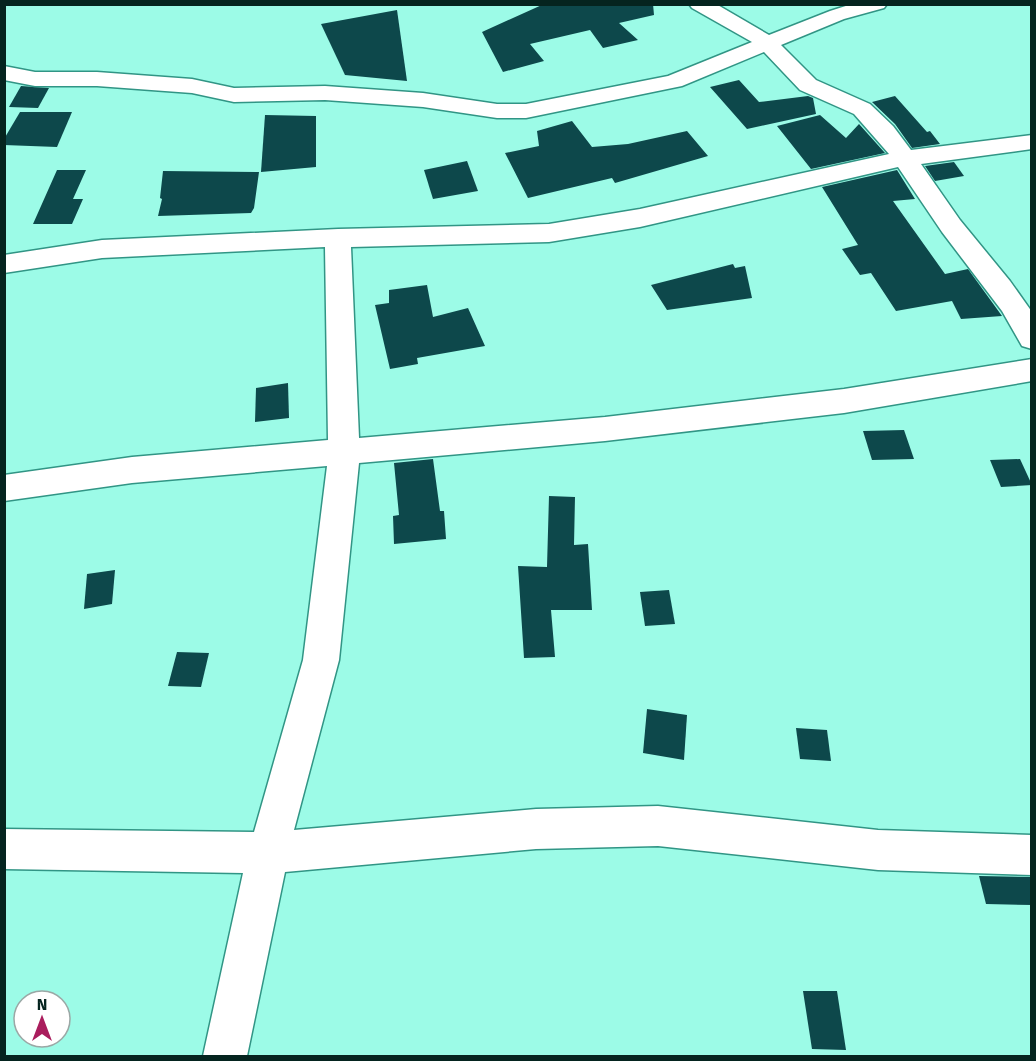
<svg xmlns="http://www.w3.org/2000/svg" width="1036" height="1061" font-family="'Fira Sans',sans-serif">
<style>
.building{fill:#0d484b}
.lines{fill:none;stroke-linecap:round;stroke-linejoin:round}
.minor-casing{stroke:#319585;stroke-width:3}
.minor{fill:#fff;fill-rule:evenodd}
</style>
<rect width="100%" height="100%" fill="#9cfbe7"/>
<!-- building -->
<g class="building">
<polygon points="544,4 653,4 654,15 619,23 638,40 603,48 590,30 530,44 544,61 503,72 482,32"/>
<polygon points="397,10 407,81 345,75 321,24"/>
<polygon points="739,80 759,102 808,96 813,98 816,114 747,129 710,87"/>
<polygon points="21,86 49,88 38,108 9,107"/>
<polygon points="895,96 927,132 930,131 940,144 912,148 895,124 872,102"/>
<polygon points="20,112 72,112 57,147 4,145 4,139"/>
<polygon points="265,115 316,116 316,167 261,172"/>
<polygon points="820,115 846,138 859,124 885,153 811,169 777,126"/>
<polygon points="572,121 592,147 628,144 687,131 708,156 615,183 612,178 528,198 505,153 539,146 537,131"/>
<polygon points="467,161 478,191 433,199 424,170"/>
<polygon points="954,162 964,176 935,181 925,166"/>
<polygon points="57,170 86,170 73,199 83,199 72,224 33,224"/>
<polygon points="897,170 915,199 893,201 945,274 968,269 1002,316 961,319 952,301 896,311 871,273 860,275 842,249 858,245 822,187"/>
<polygon points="163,171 259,172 254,208 251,213 158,216 162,199 160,198"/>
<polygon points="733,264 735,268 745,266 752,298 667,310 651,285"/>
<polygon points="427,285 433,317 468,308 485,346 417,358 418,364 390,369 375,305 389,303 389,290"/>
<polygon points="288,383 289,418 255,422 256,388"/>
<polygon points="904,430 914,459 872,460 863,431"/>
<polygon points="433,459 440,511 444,511 446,539 394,544 393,516 399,515 394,463"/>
<polygon points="1020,459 1032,485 1001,487 990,460"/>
<polygon points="549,496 575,497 574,545 588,544 592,610 551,610 555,657 524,658 518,566 547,567"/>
<polygon points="115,570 112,604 84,609 87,574"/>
<polygon points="669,590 675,624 645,626 640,592"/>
<polygon points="177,652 209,653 201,687 168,686"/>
<polygon points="647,709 687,715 684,760 643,753"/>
<polygon points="796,728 827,730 831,761 800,759"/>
<polygon points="979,876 1032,877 1032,905 986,904"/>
<polygon points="803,991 837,991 846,1050 812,1049"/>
</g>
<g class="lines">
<!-- minor casing -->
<g class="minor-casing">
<polygon id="minor" points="689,4 716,4 769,35 830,11 852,4 887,4 884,8 844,19 781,45 816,80 870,104 893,126 911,150 1032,135 1032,149 921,164 960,220 1010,281 1032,312 1032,349 1022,346 1002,311 942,232 898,167 640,227 549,242 351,247 359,438 605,417 844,389 1032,359 1032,381 844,413 605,441 359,463 339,660 294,830 536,809 658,806 878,830 1032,835 1032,875 878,870 658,846 536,849 285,872 247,1056 203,1056 243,873 4,869 4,829 254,832 303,660 327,466 132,483 4,501 4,475 132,457 328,440 325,247 102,258 4,273 4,255 102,240 338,229 549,224 640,209 889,154 854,114 800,90 764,52 682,86 526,118 497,118 423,107 325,100 234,102 192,93 97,86 35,86 4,80 4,66 35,72 97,72 192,79 234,88 325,86 423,93 497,104 526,104 668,76 752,42 692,8"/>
</g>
<!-- minor -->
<use href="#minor" class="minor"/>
</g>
<!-- border -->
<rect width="1036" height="1061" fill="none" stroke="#05241f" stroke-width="12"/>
<!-- north arrow -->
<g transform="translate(42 1019)"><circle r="28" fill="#ffffff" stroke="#9ba7a5" stroke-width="1.5"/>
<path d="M0-4.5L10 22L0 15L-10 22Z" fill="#aa1d5d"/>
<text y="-9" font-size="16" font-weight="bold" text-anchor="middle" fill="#05241f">N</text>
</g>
</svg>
